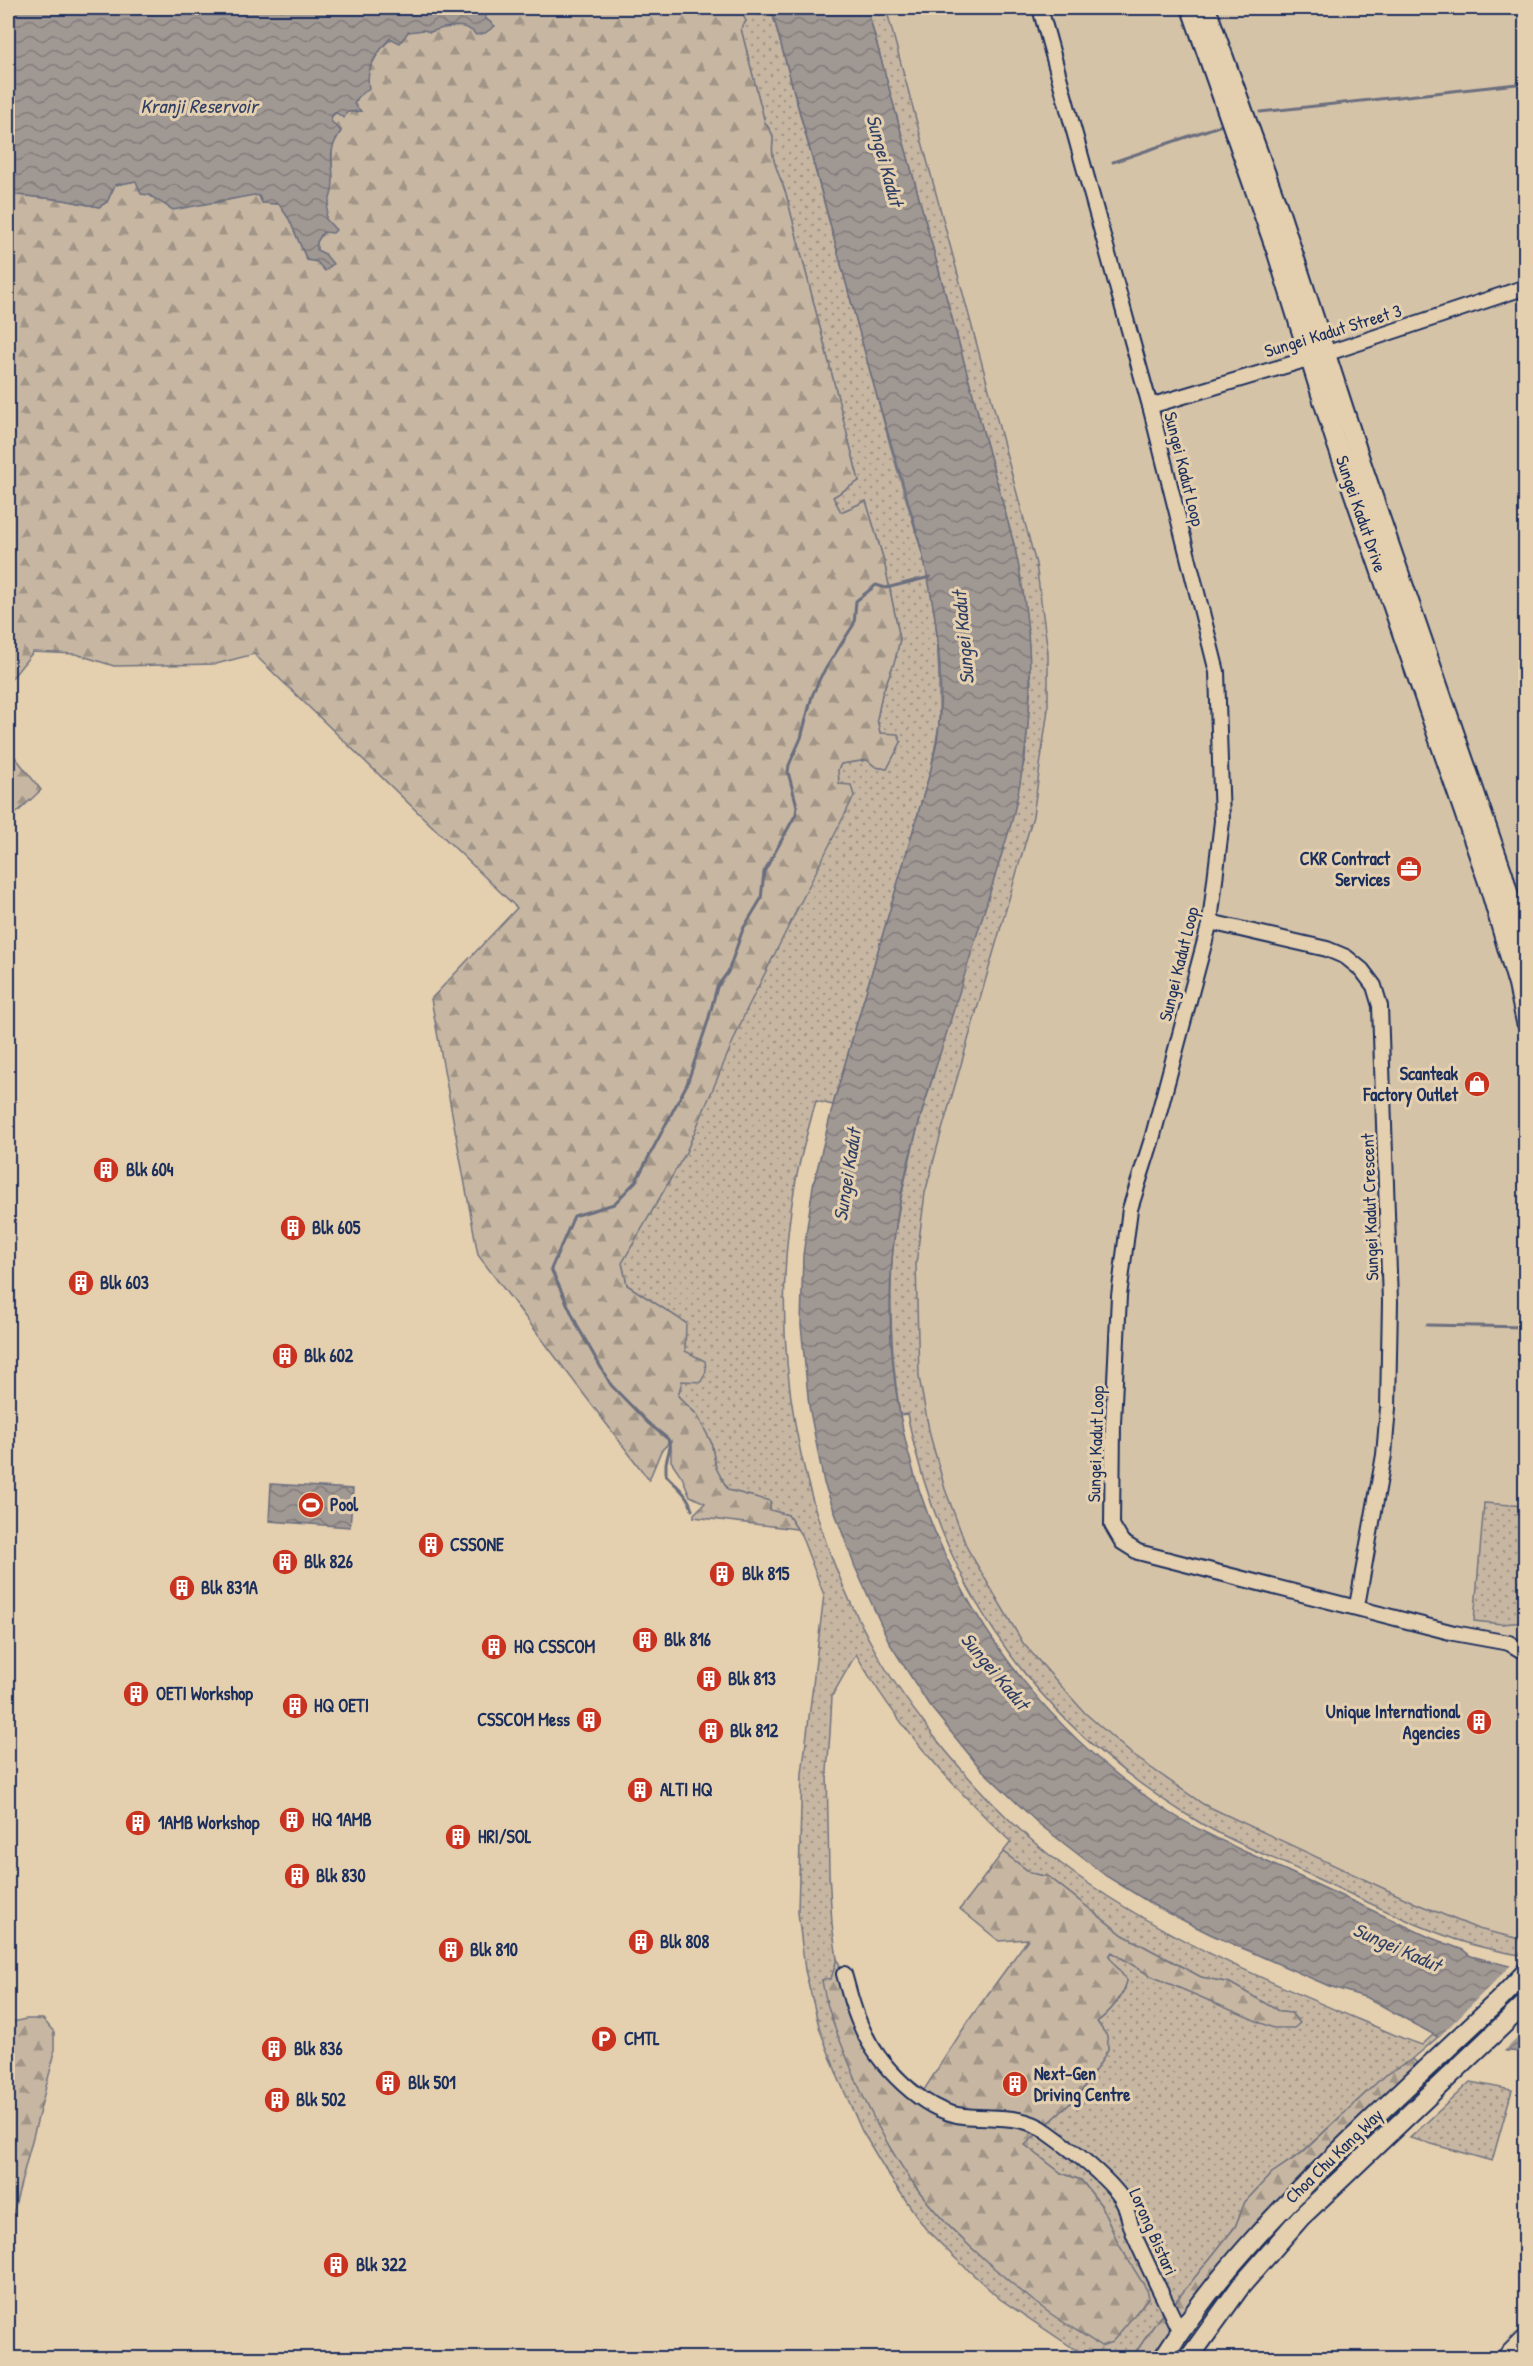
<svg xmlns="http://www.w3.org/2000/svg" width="1533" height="2366" font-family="'Patrick Hand',sans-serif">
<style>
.built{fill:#d5c3a8}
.grass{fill:url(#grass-dots);stroke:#717380;stroke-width:1.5;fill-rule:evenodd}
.forest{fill:url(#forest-firs);stroke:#717380;stroke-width:1.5}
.water{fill:url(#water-waves);stroke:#6b6e7e;stroke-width:1.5}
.pier{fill:#e4cfae}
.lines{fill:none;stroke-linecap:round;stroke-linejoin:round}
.stream{stroke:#6b6e7e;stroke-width:3}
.minor-casing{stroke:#1b2f5e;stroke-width:18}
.major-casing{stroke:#1b2f5e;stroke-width:22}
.minor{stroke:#e4cfae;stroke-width:14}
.major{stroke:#e4cfae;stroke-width:18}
.labels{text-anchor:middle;stroke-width:6;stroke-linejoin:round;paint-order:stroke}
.street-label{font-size:18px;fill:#1b2f5e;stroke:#e4cfae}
.poi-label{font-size:18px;font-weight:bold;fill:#1b2f5e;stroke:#e4cfae;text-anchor:start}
.water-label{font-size:20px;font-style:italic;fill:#2f3f66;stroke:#e4cfae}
</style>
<defs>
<pattern id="grass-dots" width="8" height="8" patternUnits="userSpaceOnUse" patternTransform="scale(1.5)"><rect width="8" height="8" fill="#c7b7a2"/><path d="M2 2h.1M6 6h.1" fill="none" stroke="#a19587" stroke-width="1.8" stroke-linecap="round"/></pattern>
<pattern id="forest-firs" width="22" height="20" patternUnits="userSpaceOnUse" patternTransform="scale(1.5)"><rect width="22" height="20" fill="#c7b7a2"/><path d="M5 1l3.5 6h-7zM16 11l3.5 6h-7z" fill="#a19587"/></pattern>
<pattern id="water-waves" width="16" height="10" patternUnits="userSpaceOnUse" patternTransform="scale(1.5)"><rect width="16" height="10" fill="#a09893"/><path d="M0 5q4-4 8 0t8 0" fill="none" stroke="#827c7b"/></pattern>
</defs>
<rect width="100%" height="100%" fill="#e4cfae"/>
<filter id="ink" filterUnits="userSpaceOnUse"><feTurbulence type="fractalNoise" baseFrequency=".0167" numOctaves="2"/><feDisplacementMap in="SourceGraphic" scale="12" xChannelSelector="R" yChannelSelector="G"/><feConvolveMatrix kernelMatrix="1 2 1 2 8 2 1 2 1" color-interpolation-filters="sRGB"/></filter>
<g filter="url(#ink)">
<!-- built -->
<polygon class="built" points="886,8 1525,8 1525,1940 1478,1929 1415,1903 1203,1804 1134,1756 1085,1713 1023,1643 967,1548 945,1489 930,1435 919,1377 916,1264 925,1193 940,1137 1033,816 1048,709 1048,652 1036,564"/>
<!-- grass -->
<g class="grass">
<path d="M739 8H771L891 448 928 573 936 624 939 674V725L931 769 833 1105 816 1101C808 1129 800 1157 795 1185 766 1344 798 1514 877 1654 896 1688 920 1719 945 1750 979 1791 1017 1831 1060 1863 1162 1941 1285 1988 1402 2038L1422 2045 1434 2034 1438 2037 1409 2062 1385 2075 1301 2153 1272 2173 1245 2202 1235 2227 1176 2301 1159 2318 1132 2358H1088L1000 2299 954 2257 925 2228 889 2176 862 2131 838 2077 820 2030 805 1970 798 1912 802 1774 824 1595 801 1535 788 1515 770 1510V1501L728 1490 716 1468 711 1442 697 1415 678 1396 682 1381 685 1323 627 1285 622 1263 686 1152 839 784 838 770 841 764 867 760 876 767 887 769 901 742 880 733 877 719 882 694 895 660 900 639 884 561 866 501 841 512 833 497 859 481 786 194C782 182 775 168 773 156 770 139 779 141 765 123L741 29 746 21ZM856 1654C896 1725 953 1787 1011 1842L1003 1852 1031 1873 1049 1877 1123 1935 1201 1977 1230 1983 1280 2012 1291 2013 1273 2027 1149 1975 1112 1952 1109 1957 1127 1981C1123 1997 1110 2012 1097 2022L1107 2036 1108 2049 1100 2063 1078 2096 1025 2145 1061 2173 1081 2180 1100 2204 1119 2245 991 2265C977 2252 963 2241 950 2227 884 2159 849 2070 822 1980H831L837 1959 832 1924 829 1873 827 1771 830 1733 832 1696Z"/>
<path d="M867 8H886L1036 564 1048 652V709L1033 816 940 1137 925 1193 916 1264 919 1377 930 1435 945 1489 967 1548 1023 1643 1085 1713 1134 1756 1203 1804 1415 1903 1478 1929 1525 1940V1947L1519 1955C1495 1950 1471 1946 1449 1937 1403 1921 1360 1898 1316 1878 1279 1860 1238 1845 1202 1824 1042 1730 944 1596 907 1414L900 1415C892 1364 889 1312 892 1260 895 1218 906 1175 916 1134L1025 759 1031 681 1015 548Z"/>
<polygon points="1484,1503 1525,1506 1525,1622 1502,1624 1474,1621"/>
<polygon points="1470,2082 1512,2090 1492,2161 1410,2138"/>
</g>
<!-- forest -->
<g class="forest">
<path d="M489 8H739L746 21 741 29 765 123C779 141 770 138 773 156 775 168 782 182 786 194L859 481 833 497 841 512 866 501 884 561 900 639 895 660 882 694 877 719 880 733 898 734 901 742 887 769 876 767 867 760 841 764 838 770 839 784 851 785 854 796 746 1011 686 1152 622 1263 627 1285 686 1323 685 1351 705 1361 706 1371 701 1382 682 1381 678 1396 697 1415 711 1442 716 1468 728 1490 770 1501V1510L788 1515 797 1529 694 1517V1514L705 1503 690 1496 682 1477 671 1461V1441L661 1451 649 1480 478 1255 431 999 517 908 254 654 216 664 114 666 76 654 33 652 8 683V194L64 200 99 207 107 202 115 185 136 181 141 190 215 203 254 194 259 196 263 203 279 204 289 219 307 260 325 254 316 250 317 242 323 232 326 207 332 190V146L341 131 330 121C333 107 349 114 360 111L354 104C370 76 373 37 412 31 419 30 423 29 430 32L443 28 462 26 471 29 491 23 485 18Z"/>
<polygon points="8,748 41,790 8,821"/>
<path d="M1003 1852 1031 1873 1049 1877 1123 1935 1201 1977 1230 1983 1280 2012 1291 2013 1300 2023 1294 2028H1273L1149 1975 1112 1952 1109 1956 1127 1981C1123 1997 1110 2012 1097 2022L1107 2036 1108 2049 1100 2063 1078 2096 1025 2145 1061 2173 1081 2180 1100 2204 1119 2245 1147 2290 1149 2297 1112 2342 1101 2346C1080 2332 1056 2319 1036 2303 1007 2280 978 2255 951 2228 905 2182 870 2118 847 2058 837 2033 826 2007 822 1980L831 1979 837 1959 860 2013 888 2061 924 2090 969 2020 1028 1939 999 1941 960 1909Z"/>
<polygon points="26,2019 43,2019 54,2032 54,2056 8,2233 8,2023"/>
<polygon points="1413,2059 1416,2062 1415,2070 1156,2358 1132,2358 1159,2318 1176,2301 1235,2227 1245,2202 1272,2173 1302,2153 1385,2075"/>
</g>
<!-- water -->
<g class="water">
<path d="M8 8H489L485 18 495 26 485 33 476 35C465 21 445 27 430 32L424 30 408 32 400 43 390 38C376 55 365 67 369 89L359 96 354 104 361 111 347 112 344 118 335 112 332 116 331 121 341 131C323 158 337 165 332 191 330 201 326 209 326 219L336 230 333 233 323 232 317 242V250L325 254 333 264 325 271 317 262 307 260 289 219 279 204 262 203 259 196 254 195 173 210 149 195 141 194 136 181 115 185 107 202 99 207 64 200 8 194Z"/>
<path d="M771 8H867L1015 548C1036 645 1035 724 1012 821 990 893 968 964 946 1035 930 1086 913 1137 902 1190 853 1430 958 1668 1158 1805 1195 1830 1236 1847 1276 1866 1327 1889 1378 1913 1429 1937L1463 1950 1471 1956 1525 1970V2052L1507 2051 1438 2037 1368 1998 1329 1986 1210 1934 1155 1906 1106 1876 1039 1824 980 1768 929 1705 890 1644 855 1567 824 1483 809 1406 801 1325 803 1255 813 1186 833 1105 931 769C934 755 938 740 939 725 950 605 902 489 871 375 838 253 805 130 771 8Z"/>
<polygon points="271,1484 353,1489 350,1527 269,1521"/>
</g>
<!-- pier -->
<polygon class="pier" points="1512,1964 1526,1967 1525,2031 1502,2053 1437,2039"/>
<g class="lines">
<!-- stream -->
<g class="stream">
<polyline points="1260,112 1526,83"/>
<polyline points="1113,162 1225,124"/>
<polyline points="1427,1325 1526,1327"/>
<path d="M692 1510C689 1495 676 1486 666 1475V1463L670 1447 668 1439 648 1423 611 1385 579 1329 551 1269 574 1216 614 1204 636 1181 687 1084 708 1021 717 987 728 972 743 929 761 899 764 872 796 814 797 806 788 772 789 765 801 738 812 696 821 676 854 624 856 601 876 585 886 588 930 577"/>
</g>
<!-- minor casing -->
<g class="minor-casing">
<g id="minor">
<polyline points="1040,8 1150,406 1217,672 1222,821 1210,922 1152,1139 1130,1209 1119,1296 1113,1423 1112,1525 1122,1542 1138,1552 1454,1633 1509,1643 1519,1649 1526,1649"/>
<polyline points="1150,406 1325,354 1526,287"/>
<polyline points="1210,922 1327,949 1346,957 1362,970 1374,986 1380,1006 1390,1302 1388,1408 1384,1455 1357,1606"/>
<path d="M844 1974C849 1991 853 2010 861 2026 877 2064 922 2111 963 2116 991 2119 1024 2114 1047 2132 1068 2147 1100 2172 1116 2191 1128 2204 1128 2221 1135 2237 1149 2269 1165 2300 1180 2332"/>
<polyline points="1503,2358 1526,2335"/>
</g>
</g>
<!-- major casing -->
<g class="major-casing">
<g id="major">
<polyline points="1191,8 1277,253 1335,439 1488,882 1518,985 1526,1022"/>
<polyline points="1206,8 1280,213 1361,462 1503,874 1526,956"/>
<path d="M1163 2358C1218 2271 1289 2199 1363 2128 1408 2085 1454 2042 1499 2000L1526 1972"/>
<polyline points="1189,2358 1240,2287 1300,2218 1526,2003"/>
</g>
</g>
<!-- minor -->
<use href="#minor" class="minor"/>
<!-- major -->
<use href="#major" class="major"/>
</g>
</g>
<!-- icons -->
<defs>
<g id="office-disc" transform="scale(1.35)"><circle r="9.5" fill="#c8321e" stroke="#e4cfae"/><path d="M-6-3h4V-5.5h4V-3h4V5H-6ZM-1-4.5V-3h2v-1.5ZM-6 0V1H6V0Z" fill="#fff"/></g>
<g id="shop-disc" transform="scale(1.35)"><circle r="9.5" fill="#c8321e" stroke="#e4cfae"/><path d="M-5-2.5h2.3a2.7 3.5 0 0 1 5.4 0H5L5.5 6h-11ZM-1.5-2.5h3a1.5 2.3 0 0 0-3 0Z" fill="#fff"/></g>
<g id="building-disc" transform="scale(1.35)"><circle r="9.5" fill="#c8321e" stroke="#e4cfae"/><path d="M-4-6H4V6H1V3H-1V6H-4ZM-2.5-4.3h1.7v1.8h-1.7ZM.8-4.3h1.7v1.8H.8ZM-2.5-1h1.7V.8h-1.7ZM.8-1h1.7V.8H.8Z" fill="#fff"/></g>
<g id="stadium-disc" transform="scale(1.35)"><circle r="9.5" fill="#c8321e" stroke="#e4cfae"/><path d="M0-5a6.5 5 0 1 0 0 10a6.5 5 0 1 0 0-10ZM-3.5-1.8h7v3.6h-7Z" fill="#fff"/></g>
<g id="parking-disc" transform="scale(1.35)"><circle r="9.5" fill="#c8321e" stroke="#e4cfae"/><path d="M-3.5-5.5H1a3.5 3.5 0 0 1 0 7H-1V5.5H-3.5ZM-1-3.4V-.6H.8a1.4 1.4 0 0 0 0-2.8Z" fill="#fff"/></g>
</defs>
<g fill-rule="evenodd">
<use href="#office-disc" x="1409" y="869"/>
<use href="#shop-disc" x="1477" y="1084"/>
<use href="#building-disc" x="106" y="1170"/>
<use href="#building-disc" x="293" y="1228"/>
<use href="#building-disc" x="81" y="1283"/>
<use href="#building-disc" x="285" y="1356"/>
<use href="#stadium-disc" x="311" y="1505"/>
<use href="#building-disc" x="431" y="1545"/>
<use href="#building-disc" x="285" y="1562"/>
<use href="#building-disc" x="722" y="1574"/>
<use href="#building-disc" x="182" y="1588"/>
<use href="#building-disc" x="645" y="1640"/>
<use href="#building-disc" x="494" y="1647"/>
<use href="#building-disc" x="709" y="1679"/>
<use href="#building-disc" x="136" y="1694"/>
<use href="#building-disc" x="295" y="1706"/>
<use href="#building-disc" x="589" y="1720"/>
<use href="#building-disc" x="1479" y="1722"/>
<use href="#building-disc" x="711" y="1731"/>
<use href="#building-disc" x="640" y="1790"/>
<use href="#building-disc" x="292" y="1820"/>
<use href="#building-disc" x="138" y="1823"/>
<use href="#building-disc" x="458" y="1837"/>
<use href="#building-disc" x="297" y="1876"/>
<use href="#building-disc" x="641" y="1942"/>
<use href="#building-disc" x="451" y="1950"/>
<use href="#parking-disc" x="604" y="2039"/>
<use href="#building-disc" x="274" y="2049"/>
<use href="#building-disc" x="388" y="2083"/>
<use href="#building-disc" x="1015" y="2084"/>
<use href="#building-disc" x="277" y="2100"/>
<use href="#building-disc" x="336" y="2265"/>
</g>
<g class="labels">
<!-- street labels -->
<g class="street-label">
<text transform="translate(1333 331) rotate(-17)" y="6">Sungei Kadut Street 3</text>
<text transform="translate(1184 469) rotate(76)" y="6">Sungei Kadut Loop</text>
<text transform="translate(1361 514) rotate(71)" y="6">Sungei Kadut Drive</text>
<text transform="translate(1179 964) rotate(-76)" y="6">Sungei Kadut Loop</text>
<text transform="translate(1370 1207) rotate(-92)" y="6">Sungei Kadut Crescent</text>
<text transform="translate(1096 1444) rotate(-88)" y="6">Sungei Kadut Loop</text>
<text transform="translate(1334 2156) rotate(-44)" y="6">Choa Chu Kang Way</text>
<text transform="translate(1153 2232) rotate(66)" y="6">Lorong Bistari</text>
</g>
<!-- poi labels -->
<g class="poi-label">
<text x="1390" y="865" text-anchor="end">CKR Contract<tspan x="1390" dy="21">Services</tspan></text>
<text x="1458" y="1080" text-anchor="end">Scanteak<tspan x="1458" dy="21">Factory Outlet</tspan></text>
<text x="126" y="1176">Blk 604</text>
<text x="312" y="1234">Blk 605</text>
<text x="100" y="1289">Blk 603</text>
<text x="304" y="1362">Blk 602</text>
<text x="330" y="1511">Pool</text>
<text x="450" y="1551">CSSONE</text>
<text x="304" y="1568">Blk 826</text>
<text x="742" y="1580">Blk 815</text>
<text x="201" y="1594">Blk 831A</text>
<text x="664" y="1646">Blk 816</text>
<text x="514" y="1653">HQ CSSCOM</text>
<text x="728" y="1685">Blk 813</text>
<text x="156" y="1700">OETI Workshop</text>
<text x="314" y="1712">HQ OETI</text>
<text x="1460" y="1718" text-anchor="end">Unique International<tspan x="1460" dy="21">Agencies</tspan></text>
<text x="570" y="1726" text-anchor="end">CSSCOM Mess</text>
<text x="730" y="1737">Blk 812</text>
<text x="660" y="1796">ALTI HQ</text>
<text x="312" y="1826">HQ 1AMB</text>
<text x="158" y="1829">1AMB Workshop</text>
<text x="478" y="1843">HRI/SOL</text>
<text x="316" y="1882">Blk 830</text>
<text x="660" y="1948">Blk 808</text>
<text x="470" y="1956">Blk 810</text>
<text x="624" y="2045">CMTL</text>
<text x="294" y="2055">Blk 836</text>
<text x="1034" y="2080">Next-Gen<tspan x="1034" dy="21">Driving Centre</tspan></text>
<text x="408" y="2089">Blk 501</text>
<text x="296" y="2106">Blk 502</text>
<text x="356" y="2271">Blk 322</text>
</g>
<!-- water labels -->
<g class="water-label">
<text x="199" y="113">Kranji Reservoir</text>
<text transform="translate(885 160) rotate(75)" y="7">Sungei Kadut</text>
<text transform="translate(963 638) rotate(-95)" y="7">Sungei Kadut</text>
<text transform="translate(847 1175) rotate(-81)" y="7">Sungei Kadut</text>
<text transform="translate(995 1671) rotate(50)" y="7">Sungei Kadut</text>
<text transform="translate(1397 1947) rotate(24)" y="7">Sungei Kadut</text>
</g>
</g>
<!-- margin -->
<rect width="1533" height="2366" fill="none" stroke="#e4cfae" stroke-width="30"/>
<rect x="15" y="15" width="1503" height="2336" fill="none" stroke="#1b2f5e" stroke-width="2" filter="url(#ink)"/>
</svg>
